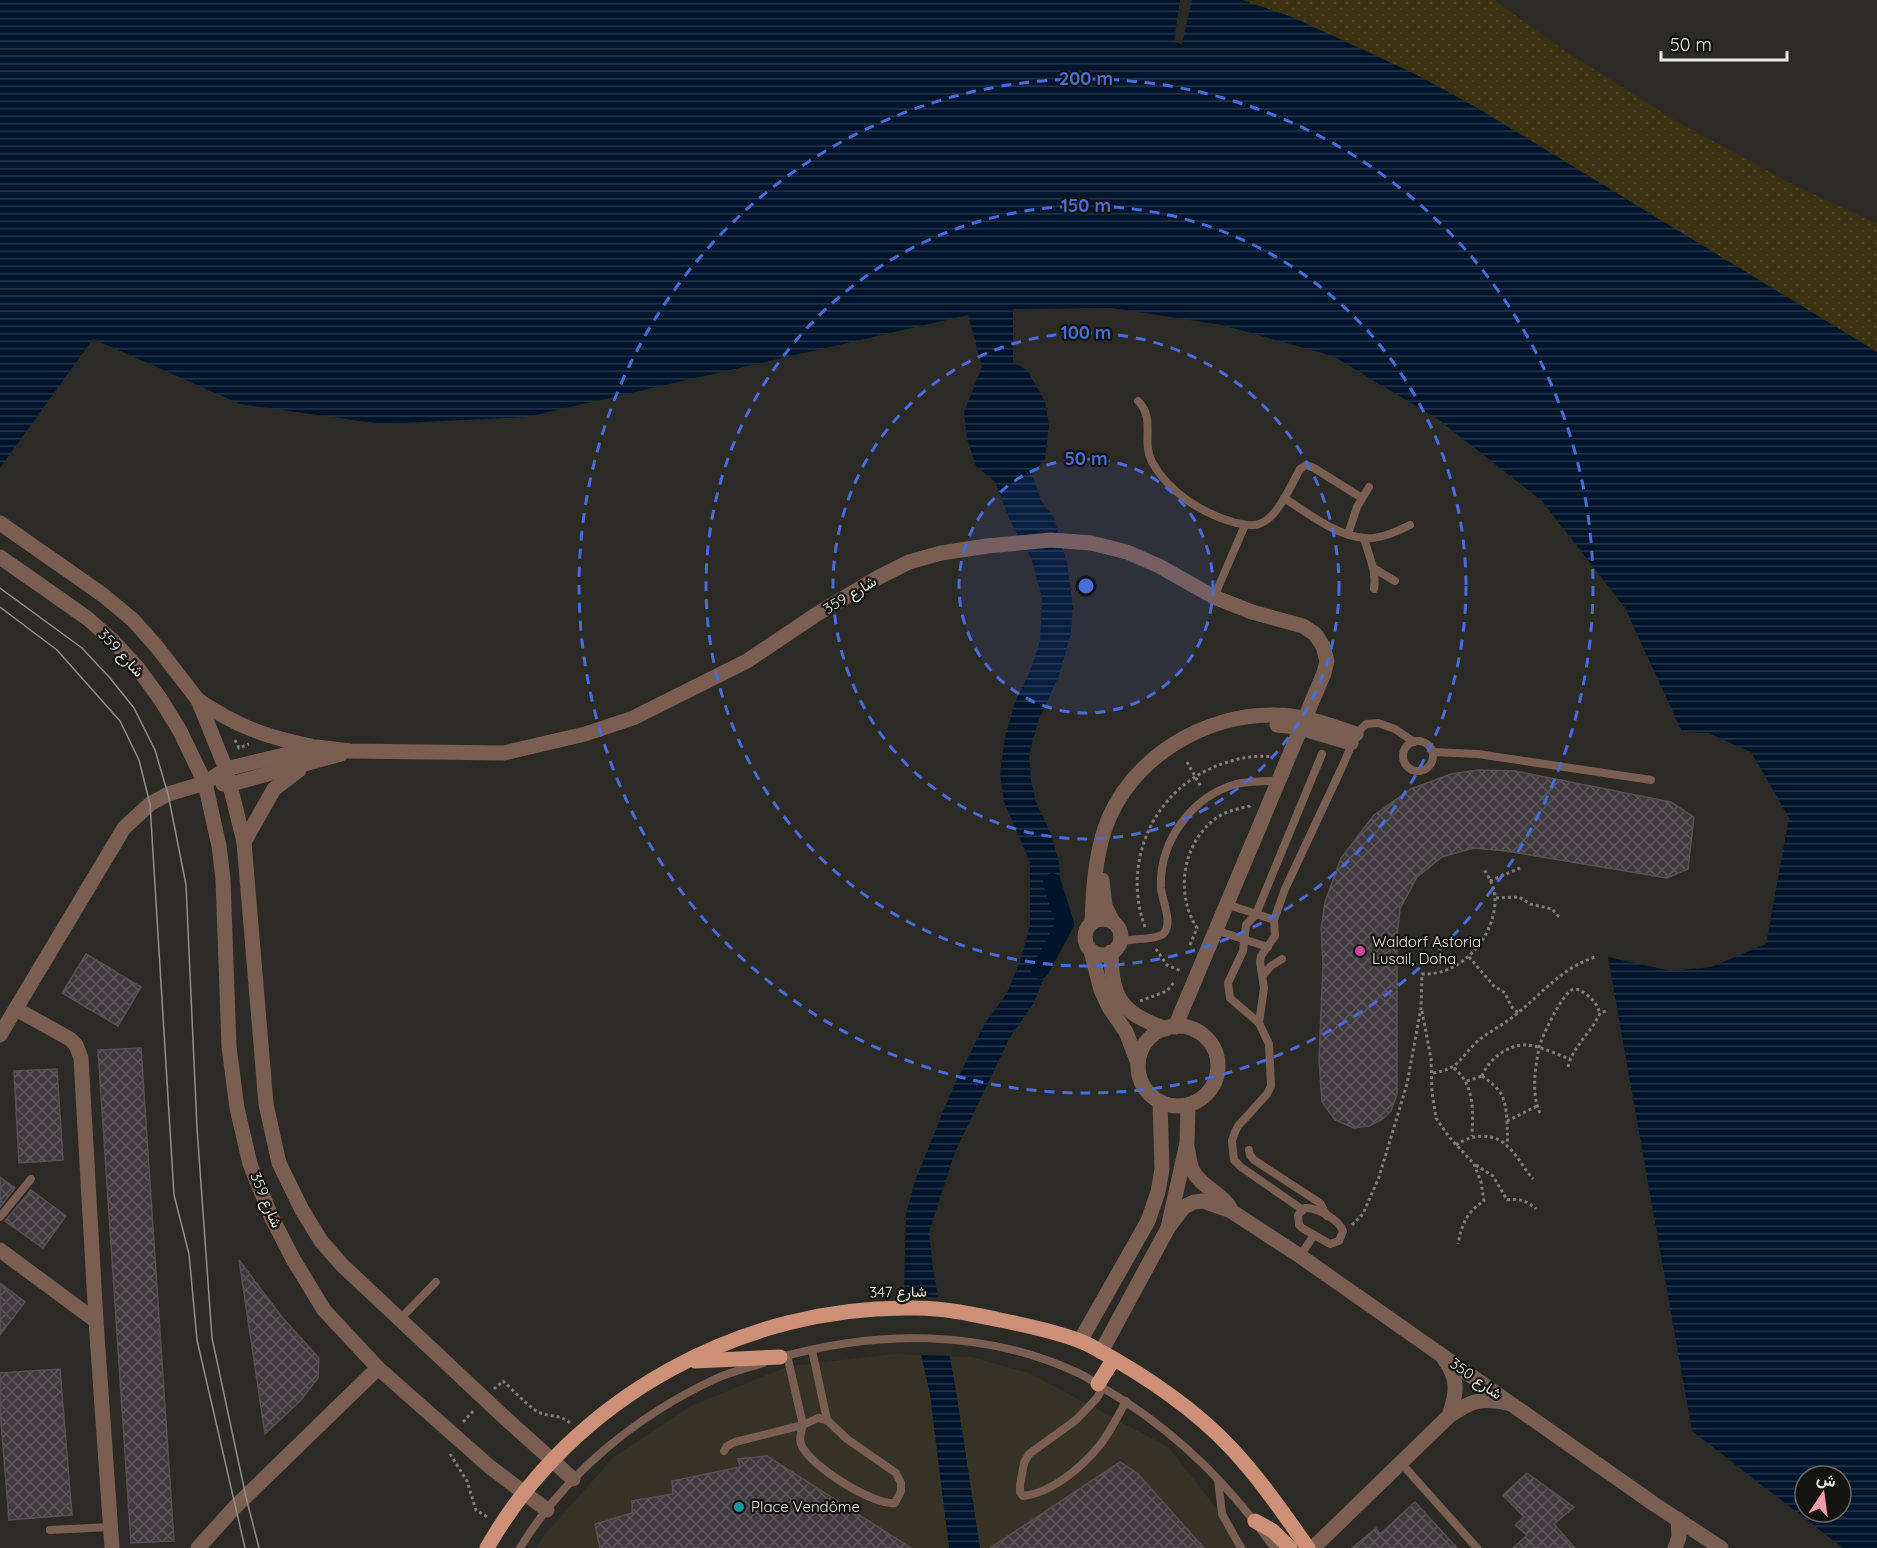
<svg xmlns="http://www.w3.org/2000/svg" width="1877" height="1548" font-family="Quicksand,Vazirmatn,sans-serif">
<style>
.built{fill:#363326}
.sand{fill:url(#sand-dots)}
.water{fill:url(#water-rules);fill-rule:evenodd}
.pier{fill:#2c2a24}
.lines{fill:none;stroke-linecap:round;stroke-linejoin:round}
.canal{stroke:#00152c;stroke-width:18}
.building{fill:url(#building-cross-hatch);stroke:#575055;stroke-width:1.5}
.path{stroke:#807e79;stroke-width:3;stroke-dasharray:3 3;stroke-linecap:butt}
.service{stroke:#7b5e52;stroke-width:8}
.minor{stroke:#7b5e52;stroke-width:15}
.primary{stroke:#cc9077;stroke-width:15}
.tram{stroke:#908f8a;stroke-width:1.5}
.minor-bridge{stroke:#7b5e52;stroke-width:15}
.ring{fill:none;stroke:#466ddb;stroke-width:3;stroke-dasharray:10 8}
.hotel-dot{fill:#d1479c;stroke:#131310;stroke-width:2}
.culture-dot{fill:#0f9aa8;stroke:#131310;stroke-width:2}
.labels{text-anchor:middle;stroke-width:4.5;stroke-linejoin:round;paint-order:stroke}
.street-label{font-size:15px;fill:#ebeae6;stroke:#131310}
.poi-label{font-size:15px;fill:#ebeae6;stroke:#131310;text-anchor:start}
.centre{fill:#466ddb;stroke:#131310;stroke-width:3}
.ring-label{font-size:18px;text-anchor:middle;font-weight:bold;fill:#466ddb;stroke:#131310;stroke-width:4.5;stroke-linejoin:round;paint-order:stroke}
</style>
<defs>
<pattern id="sand-dots" width="8" height="8" patternUnits="userSpaceOnUse" patternTransform="scale(1.5)"><rect width="8" height="8" fill="#3a3111"/><path d="M2 2h.1M6 6h.1" fill="none" stroke="#4d4528" stroke-width="1.8" stroke-linecap="round"/></pattern>
<pattern id="water-rules" width="6" height="5" patternUnits="userSpaceOnUse" patternTransform="scale(1.5)"><rect width="6" height="5" fill="#00152c"/><path d="M0 2.5h6" fill="none" stroke="#25374b"/></pattern>
<pattern id="building-cross-hatch" width="8" height="8" patternUnits="userSpaceOnUse" patternTransform="scale(1.5)"><rect width="8" height="8" fill="#403a3e"/><path d="M0 0l8 8M0 8l8-8" fill="none" stroke="#5c575a"/></pattern>
</defs>
<rect width="100%" height="100%" fill="#2c2a24"/>
<!-- built -->
<polygon class="built" points="895,1354 971,1357 1029,1373 1168,1447 1248,1548 536,1548 545,1534 614,1457 691,1406 789,1366"/>
<!-- sand -->
<path class="sand" d="M1242 0H1494L1565 51 1676 121 1790 183 1877 224V352L1474 106C1399 65 1322 27 1242 0Z"/>
<!-- water -->
<path class="water" d="M0 0H1180L1174 42 1182 44 1192 0H1242L1292 17 1415 74 1474 106 1877 352V1548H1843L1692 1431 1608 957 1671 971 1711 967 1766 944 1789 818 1751 752 1708 733 1682 732 1625 608 1542 501 1439 420 1333 356 1222 325 1112 308 1013 309V362L1028 371 1045 402 1049 425 1045 459 1032 474 1042 502 1054 518 1067 563 1073 607 1071 633 1060 673 1038 722 1029 754 1031 781 1036 802 1051 834 1059 863 1061 892 1046 973 1033 1004 1009 1039 955 1152 929 1232 933 1269 956 1390 980 1548H949L930 1395 908 1294 904 1284 906 1214 915 1181 952 1090 984 1025 1007 993 1020 961 1030 925V862L1004 802 1000 774 1005 737 1015 702 1031 669 1040 641 1042 598 1031 558 1011 523 995 482 976 466 967 439 964 412 982 367 968 315 527 417 382 424 240 404 93 339 0 468ZM1805 1476H1841V1512H1805Z"/>
<!-- pier -->
<polygon class="pier" points="905,1297 941,1297 953,1356 918,1355"/>
<g class="lines">
<!-- canal -->
<polyline class="canal" points="1040,970 1065,924 1052,882"/>
</g>
<!-- building -->
<g class="building">
<polygon points="1478,770 1515,771 1671,802 1694,817 1688,869 1667,878 1506,851 1474,848 1442,857 1417,877 1400,909 1397,937 1397,1094 1391,1111 1383,1119 1369,1126 1354,1128 1335,1120 1322,1102 1319,1060 1323,964 1321,930 1325,902 1341,858 1374,815 1411,789 1451,774"/>
<polygon points="86,954 141,987 118,1026 62,993"/>
<polygon points="141,1048 174,1541 131,1543 98,1050"/>
<polygon points="57,1069 63,1160 19,1163 14,1071"/>
<polygon points="0,1177 15,1188 0,1207"/>
<polygon points="31,1190 66,1216 43,1248 5,1221"/>
<polygon points="239,1260 282,1317 319,1358 318,1378 300,1401 265,1434"/>
<polygon points="0,1283 25,1302 0,1335"/>
<polygon points="60,1369 72,1515 9,1520 0,1409 0,1373"/>
<polygon points="767,1456 911,1548 600,1548 595,1524 632,1513 632,1501 673,1494 672,1481 740,1467 738,1459"/>
<polygon points="1120,1462 1137,1473 1204,1548 990,1548"/>
<polygon points="1527,1473 1574,1507 1554,1524 1575,1548 1513,1548 1527,1535 1515,1525 1524,1517 1503,1495"/>
<polygon points="1415,1502 1457,1548 1352,1548 1376,1528 1380,1534"/>
</g>
<g class="lines">
<!-- path -->
<g class="path">
<polyline points="235,740 239,748 249,744"/>
<polyline points="1187,762 1201,787"/>
<polyline points="1490,881 1520,868"/>
<polyline points="1496,898 1519,897 1530,904 1552,909 1560,918"/>
<path d="M1145 927C1120 858 1157 783 1228 762 1243 757 1258 755 1273 757"/>
<path d="M1190 945 1197 928C1175 894 1182 844 1215 819 1225 811 1238 809 1250 806L1251 804"/>
<polyline points="1156,949 1167,965 1181,971"/>
<polyline points="1469,957 1494,986 1505,993 1511,1006 1518,1013"/>
<polyline points="1140,1001 1167,991 1175,981"/>
<path d="M1422 1011 1431 1059 1432 1092 1436 1118 1449 1137 1474 1164 1481 1182 1484 1201C1466 1212 1462 1225 1458 1244"/>
<path d="M1568 1067C1573 1046 1591 1033 1600 1013L1606 1011"/>
<path d="M1454 1068C1475 1086 1473 1111 1472 1136"/>
<path d="M1433 1073C1461 1069 1460 1056 1479 1040 1490 1031 1503 1025 1514 1016 1541 995 1561 968 1595 957"/>
<path d="M1482 1076C1488 1060 1508 1044 1526 1045 1538 1045 1558 1055 1570 1059"/>
<path d="M1482 1076C1502 1090 1505 1096 1507 1120 1507 1129 1508 1136 1507 1145"/>
<polyline points="1467,1081 1482,1076"/>
<path d="M1540 1113C1531 1094 1535 1069 1539 1048 1541 1038 1563 991 1574 989 1579 989 1583 992 1587 995 1594 1000 1597 1005 1600 1013"/>
<polyline points="1507,1121 1537,1106"/>
<path d="M1456 1145C1470 1135 1492 1132 1506 1145 1517 1154 1524 1169 1533 1179"/>
<path d="M1476 1165 1493 1176 1507 1200C1519 1198 1527 1201 1536 1209"/>
<path d="M1352 1225 1363 1214 1379 1177 1407 1084 1421 1008 1422 974C1461 976 1496 937 1495 898 1495 888 1489 877 1483 868"/>
<path d="M494 1389 503 1381C513 1390 524 1402 535 1410 548 1419 559 1412 571 1424"/>
<polyline points="463,1422 475,1409"/>
<polyline points="450,1454 467,1481 476,1510 489,1518"/>
</g>
<!-- service -->
<g class="service">
<path d="M1138 401C1156 419 1141 441 1152 462 1169 493 1203 514 1236 523 1243 524 1252 527 1259 524 1277 519 1291 485 1300 469L1306 465 1314 468 1362 498"/>
<path d="M1284 498C1308 513 1336 536 1365 538 1379 540 1398 531 1410 525"/>
<polyline points="1348,534 1357,507 1369,487"/>
<path d="M1364 538C1369 557 1377 571 1374 589"/>
<polyline points="1375,569 1395,581"/>
<polyline points="1214,597 1245,525"/>
<circle cx="1418" cy="756" r="15"/>
<polyline points="1433,752 1478,754 1651,780"/>
<polyline points="1226,904 1274,920 1275,936 1261,956 1260,962 1264,988 1259,1023 1269,1044 1271,1086 1267,1094 1238,1126 1235,1132 1232,1141 1233,1152 1234,1160 1241,1167 1303,1210"/>
<polyline points="1274,920 1285,889 1343,765 1356,734 1366,724 1378,723 1395,729 1414,742"/>
<polyline points="1215,930 1268,947"/>
<path d="M1120 942C1131 938 1159 940 1164 933 1173 922 1162 901 1161 888 1159 842 1191 797 1236 784 1250 781 1263 781 1277 781"/>
<polyline points="1263,975 1271,966 1282,959"/>
<polyline points="1259,1023 1230,998 1228,983 1243,951 1246,925 1256,914 1322,754"/>
<polyline points="1249,1150 1250,1155 1254,1160 1320,1203 1327,1216"/>
<path d="M1305 1208C1317 1207 1339 1220 1343 1231L1339 1241 1330 1244 1302 1228 1299 1225 1298 1215Z"/>
<polyline points="0,1217 31,1179"/>
<polyline points="1300,1256 1314,1235"/>
<polyline points="399,1320 436,1282"/>
<polyline points="812,1350 827,1420"/>
<path d="M778 1358C876 1330 982 1329 1076 1372 1086 1376 1094 1382 1103 1388 1171 1427 1229 1484 1274 1548"/>
<path d="M1103 1387 1097 1398 1076 1420 1029 1454 1024 1463 1020 1485V1492L1023 1496C1052 1493 1082 1467 1100 1445 1110 1432 1118 1416 1126 1401"/>
<path d="M818 1418 827 1420 847 1439 896 1473 901 1483V1491L895 1503C874 1506 808 1465 801 1444 799 1438 801 1431 803 1425Z"/>
<polyline points="724,1451 727,1446 735,1442 803,1425 787,1355"/>
<polyline points="1401,1463 1477,1548"/>
<polyline points="1218,1480 1222,1514 1241,1548"/>
<polyline points="50,1530 111,1527"/>
<path d="M520 1548C565 1474 636 1416 715 1379 730 1372 747 1368 763 1363"/>
</g>
<!-- minor -->
<g class="minor">
<polyline points="0,523 103,595 133,620 157,647 198,700 226,769 244,842 266,1104 279,1163 302,1210 321,1241 342,1265 504,1417 573,1479"/>
<polyline points="0,557 87,618 113,641 137,667 161,700 180,731 205,783 219,846 223,879 229,1047 237,1108 250,1164 271,1216 293,1259 324,1310 378,1368 490,1467 547,1510"/>
<path d="M198 700C236 726 266 737 311 746"/>
<polyline points="223,784 231,784 341,754"/>
<polyline points="244,842 274,789 299,770"/>
<circle cx="1103" cy="937" r="18"/>
<polyline points="1091,951 1101,990 1109,1007 1126,1032 1138,1063"/>
<path d="M1111 952C1112 1001 1121 1012 1166 1029"/>
<polyline points="16,1009 70,1039 76,1045 81,1058 96,1321 112,1548"/>
<circle cx="1178" cy="1066" r="40"/>
<polyline points="0,1035 124,828 150,804 168,794 205,783 226,769 317,747 350,751 504,753 585,734 633,718 747,661 817,614 879,577 909,562 941,553 987,546 1051,540 1091,543 1127,552 1159,566 1214,597 1252,612 1303,626 1315,634 1323,646 1327,661 1324,673 1175,1027"/>
<path d="M1187 1147C1189 1154 1189 1164 1193 1171 1201 1187 1221 1192 1230 1208"/>
<polyline points="1168,1228 1184,1207 1194,1202 1203,1201 1231,1211 1300,1256 1654,1504 1721,1548"/>
<polyline points="0,1250 96,1321"/>
<polyline points="1080,1341 1148,1221 1158,1192 1162,1169 1160,1102"/>
<polyline points="1101,1352 1168,1228 1187,1143 1188,1105"/>
<path d="M1444 1359C1459 1379 1457 1393 1449 1416"/>
<polyline points="198,1548 235,1507 378,1368"/>
<path d="M1313 1548 1449 1416C1471 1401 1480 1397 1507 1403"/>
<polyline points="1675,1548 1679,1537 1678,1519"/>
</g>
<!-- primary -->
<g class="primary">
<polyline points="695,1361 780,1357"/>
<polyline points="1098,1384 1113,1360"/>
<polyline points="1255,1521 1273,1531 1290,1548"/>
<path d="M487 1548C572 1398 744 1304 916 1308 944 1308 972 1314 1000 1320 1025 1325 1069 1334 1091 1346 1141 1373 1193 1407 1232 1449 1260 1479 1284 1514 1308 1548"/>
</g>
<!-- tram -->
<g class="tram">
<polyline points="0,588 82,648 110,678 134,708 155,750 168,794 186,885 197,1128 212,1338 246,1497 259,1548"/>
<polyline points="0,607 57,650 120,721 139,760 150,804 174,1195 189,1254 197,1340 245,1548"/>
</g>
<!-- minor-bridge -->
<g class="minor-bridge">
<polyline points="1277,725 1297,727 1351,743"/>
<polyline points="1102,880 1105,906 1113,922"/>
<path d="M1092 923C1093 891 1095 859 1105 828 1129 759 1204 713 1276 715 1303 715 1330 725 1356 734"/>
</g>
</g>
<!-- distance rings -->
<circle cx="1086" cy="586" r="127" fill="#466ddb" fill-opacity=".12"/>
<g class="ring">
<circle cx="1086" cy="586" r="127"/>
<circle cx="1086" cy="586" r="253"/>
<circle cx="1086" cy="586" r="380"/>
<circle cx="1086" cy="586" r="507"/>
</g>
<!-- markers -->
<circle class="hotel-dot" cx="1360" cy="951" r="6"/>
<circle class="culture-dot" cx="739" cy="1507" r="6"/>
<g class="labels">
<!-- street labels -->
<g class="street-label">
<text transform="translate(850 595) rotate(-31)" y="5">شارع 359</text>
<text transform="translate(121 653) rotate(47)" y="5">شارع 359</text>
<text transform="translate(266 1200) rotate(67)" y="5">شارع 359</text>
<text transform="translate(898 1292) rotate(-1)" y="5">شارع 347</text>
<text transform="translate(1476 1379) rotate(35)" y="5">شارع 350</text>
</g>
<!-- poi labels -->
<g class="poi-label">
<text x="1372" y="947">Waldorf Astoria<tspan x="1372" dy="17">Lusail, Doha</tspan></text>
<text x="751" y="1512">Place Vendôme</text>
</g>
</g>
<circle cx="1086" cy="586" r="9" class="centre"/>
<g class="ring-label">
<text x="1086" y="85">200 m</text>
<text x="1086" y="212">150 m</text>
<text x="1086" y="339">100 m</text>
<text x="1086" y="465">50 m</text>
</g>
<!-- north arrow -->
<g transform="translate(1823 1494) rotate(13)"><circle r="28" fill="#131310" stroke="#696966" stroke-width="1.5"/>
<path d="M0-4.5L10 22L0 15L-10 22Z" fill="#f39aaa"/>
<text y="-9" font-size="16" font-weight="bold" text-anchor="middle" fill="#ebeae6">ش</text>
</g>
<!-- scale -->
<path d="M1661 51v9h126v-9" fill="none" stroke="#ebeae6" stroke-width="3"/>
<text x="1670" y="51" font-size="18" fill="#ebeae6" stroke="#131310" stroke-width="4.5" paint-order="stroke">50 m</text>
</svg>
